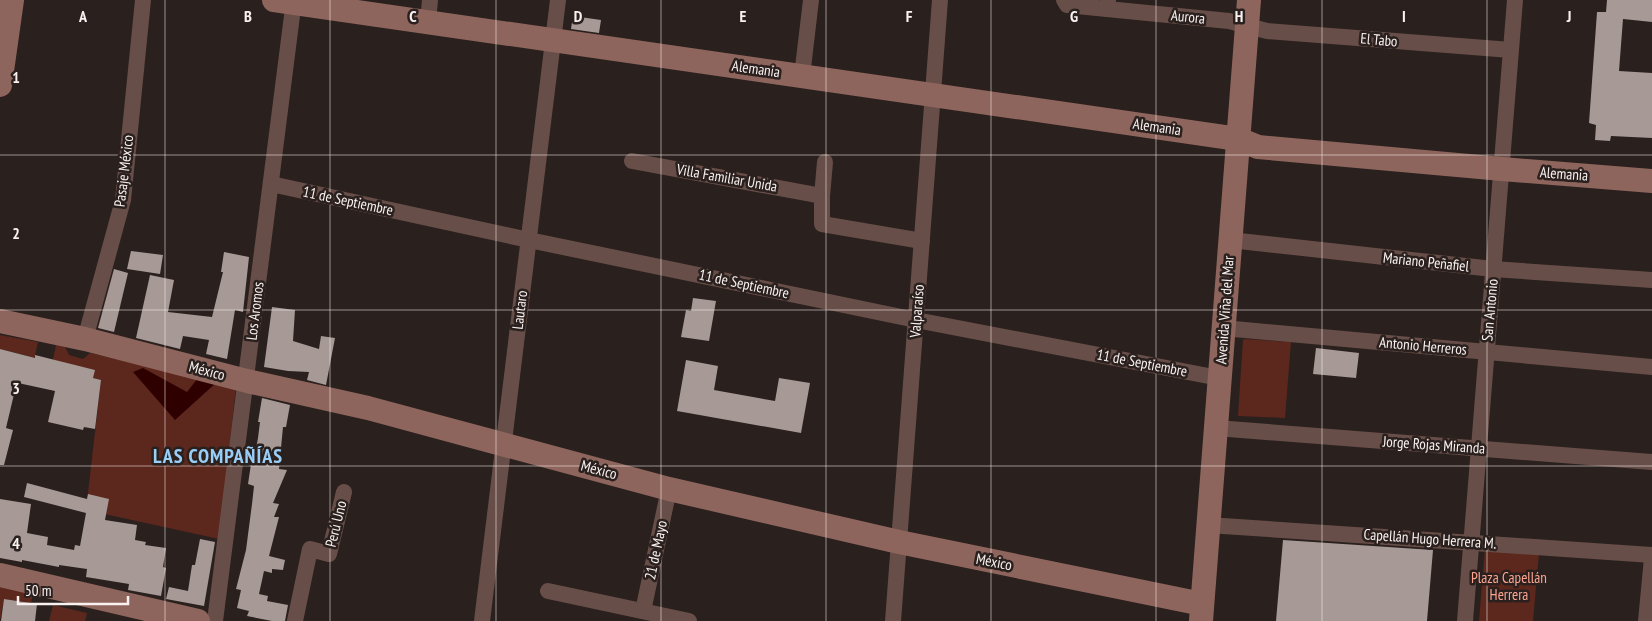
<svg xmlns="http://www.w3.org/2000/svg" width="1652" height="621" font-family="'PT Sans Narrow',sans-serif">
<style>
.green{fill:#5c271d}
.water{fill:#2f0000}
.building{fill:#a69996}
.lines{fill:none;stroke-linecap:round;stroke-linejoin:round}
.street{stroke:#684e48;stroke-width:16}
.secondary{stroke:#8e655c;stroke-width:24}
.grid{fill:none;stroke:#f8f1ef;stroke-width:1;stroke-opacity:0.55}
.labels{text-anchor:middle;stroke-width:5;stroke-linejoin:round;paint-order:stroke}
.street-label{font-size:15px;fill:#f8f1ef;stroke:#2a201e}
.park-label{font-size:15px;fill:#fea491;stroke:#2a201e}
.district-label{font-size:20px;font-weight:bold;letter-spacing:1px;fill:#99cef7;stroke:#2a201e}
.grid-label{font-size:16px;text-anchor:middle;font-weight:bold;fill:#f8f1ef;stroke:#2a201e;stroke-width:5;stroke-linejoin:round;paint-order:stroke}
</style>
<rect width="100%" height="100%" fill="#2a201e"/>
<!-- green -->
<g class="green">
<polygon points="0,335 38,342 34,360 28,356 0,349"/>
<polygon points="1243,339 1291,342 1285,418 1238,416"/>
<polygon points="56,345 65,347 69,355 83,359 90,353 236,387 219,539 86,510 101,380 93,378 94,370 56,361 52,364"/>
<polygon points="1485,548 1539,553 1533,621 1479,621"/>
<polygon points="0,587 33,594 31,603 4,599 0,621"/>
<polygon points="53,605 87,613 85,621 49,621"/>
</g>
<!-- water -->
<polygon class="water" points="143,368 187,392 198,378 217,382 175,420 133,372"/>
<!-- building -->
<g class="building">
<polygon points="1607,0 1652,0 1652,22 1623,19 1619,71 1652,73 1652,138 1611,136 1610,141 1595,140 1596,125 1589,123 1597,12 1606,12"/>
<polygon points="573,16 601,20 599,33 571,29"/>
<polygon points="131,251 163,255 160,274 127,269"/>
<polygon points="224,252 249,257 243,312 235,310 227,359 206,354 209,340 183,336 180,349 136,338 150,275 174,280 168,312 212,317 223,272 221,272"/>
<polygon points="114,269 128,273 114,332 98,328"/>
<polygon points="693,298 716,301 709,341 681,337 686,310 691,311"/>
<polygon points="272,307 295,310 293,341 319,349 321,336 335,338 326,385 307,380 309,372 288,371 264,367"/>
<polygon points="1316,348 1359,353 1356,378 1313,374"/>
<polygon points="0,349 35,358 35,355 95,370 93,378 101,380 95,429 84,427 83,430 48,422 55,391 18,383 16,391 15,390 6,428 13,430 4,465 0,465"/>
<polygon points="686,360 718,366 714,390 775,401 779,378 810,383 801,433 677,411"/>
<polygon points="262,398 290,405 286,427 283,427 279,469 287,470 273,503 279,504 274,517 279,517 269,556 285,560 283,570 272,569 272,573 264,571 259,594 268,596 267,601 288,605 285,621 272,621 247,616 249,611 237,608 241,590 236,589 246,550 252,504 254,486 248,484 251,464 253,465 258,438 260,422 258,422"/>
<polygon points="27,483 87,499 88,494 109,499 105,520 137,525 135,540 146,542 145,545 166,548 163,567 166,568 161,596 128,590 129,584 86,577 87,569 59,565 59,567 22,560 22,562 0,558 0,499 31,504 27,533 48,537 47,545 74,550 75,545 80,546 86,513 24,497"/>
<polygon points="200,539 215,542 204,606 166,599 169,587 188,591 192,565 195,565"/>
<polygon points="1283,540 1433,550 1427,621 1276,621"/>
<polygon points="4,599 37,604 35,621 1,621"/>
</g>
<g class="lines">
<!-- street -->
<g class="street">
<polyline points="1064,0 1067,5 1107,9"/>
<polyline points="1108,0 1107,9 1229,21 1267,31 1511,50"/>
<polyline points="428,22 430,0"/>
<polyline points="802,76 811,0"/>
<polyline points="632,161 822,196 822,224 922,241"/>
<polyline points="271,184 529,240 916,320 1219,378"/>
<polyline points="822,196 825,162"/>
<polyline points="1230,240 1493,269 1652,280"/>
<polyline points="1223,328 1652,367"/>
<polyline points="85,339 123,200 143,0"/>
<polyline points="1216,428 1652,462"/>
<polyline points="1208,525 1652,555"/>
<polyline points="548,591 689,621"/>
<polyline points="643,611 669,489"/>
<polyline points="215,621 294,0"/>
<polyline points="295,621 310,549 329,554 344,492"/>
<polyline points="482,621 558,0"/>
<polyline points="893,621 940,0"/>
<polyline points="1465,621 1515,0"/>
<polyline points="1646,621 1652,558"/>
</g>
<!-- secondary -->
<g class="secondary">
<polyline points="274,0 1238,139 1258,147 1502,169 1652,181"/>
<polyline points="0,85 12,0"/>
<polyline points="0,321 85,339 247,381 368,408 669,489 899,542 1202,604"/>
<polyline points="0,575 198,621"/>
<polyline points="1201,621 1249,0"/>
</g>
</g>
<!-- grid -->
<path class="grid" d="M165 0V621M330 0V621M496 0V621M661 0V621M826 0V621M991 0V621M1156 0V621M1322 0V621M1487 0V621M0 155H1652M0 310H1652M0 466H1652"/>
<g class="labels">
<!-- street labels -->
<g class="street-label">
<text transform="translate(1188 17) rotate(6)" y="5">Aurora</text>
<text transform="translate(1379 40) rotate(5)" y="5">El Tabo</text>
<text transform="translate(756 69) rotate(8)" y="5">Alemania</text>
<text transform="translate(1157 127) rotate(8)" y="5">Alemania</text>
<text transform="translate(124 171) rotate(-83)" y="5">Pasaje México</text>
<text transform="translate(1564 174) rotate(4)" y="5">Alemania</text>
<text transform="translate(727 178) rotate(10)" y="5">Villa Familiar Unida</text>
<text transform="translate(348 201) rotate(12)" y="5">11 de Septiembre</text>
<text transform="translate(1426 262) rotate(6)" y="5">Mariano Peñafiel</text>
<text transform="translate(744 284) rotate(12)" y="5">11 de Septiembre</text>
<text transform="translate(520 310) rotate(-83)" y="5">Lautaro</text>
<text transform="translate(1225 310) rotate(-86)" y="5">Avenida Viña del Mar</text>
<text transform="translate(1490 310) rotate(-85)" y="5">San Antonio</text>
<text transform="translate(255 311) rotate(-83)" y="5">Los Aromos</text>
<text transform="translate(917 311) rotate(-86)" y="5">Valparaíso</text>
<text transform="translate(1423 346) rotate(5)" y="5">Antonio Herreros</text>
<text transform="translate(1142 363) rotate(11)" y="5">11 de Septiembre</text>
<text transform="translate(207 371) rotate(15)" y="5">México</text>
<text transform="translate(1434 445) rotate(4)" y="5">Jorge Rojas Miranda</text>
<text transform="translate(599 470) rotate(15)" y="5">México</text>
<text transform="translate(336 524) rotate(-76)" y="5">Perú Uno</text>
<text transform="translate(1430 539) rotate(4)" y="5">Capellán Hugo Herrera M.</text>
<text transform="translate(656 550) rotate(-78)" y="5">21 de Mayo</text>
<text transform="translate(994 562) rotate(11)" y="5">México</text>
</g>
<!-- park labels -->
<g class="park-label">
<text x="1509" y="583">Plaza Capellán<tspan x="1509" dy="17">Herrera</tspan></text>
</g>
<!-- district labels -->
<g class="district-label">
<text x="218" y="463">LAS COMPAÑÍAS</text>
</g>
</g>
<g class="grid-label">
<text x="83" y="22">A</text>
<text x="248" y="22">B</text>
<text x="413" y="22">C</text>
<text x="578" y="22">D</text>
<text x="743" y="22">E</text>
<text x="909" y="22">F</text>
<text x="1074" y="22">G</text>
<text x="1239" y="22">H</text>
<text x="1404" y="22">I</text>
<text x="1569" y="22">J</text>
<text x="16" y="83">1</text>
<text x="16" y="239">2</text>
<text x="16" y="394">3</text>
<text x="16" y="549">4</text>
</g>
<!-- scale -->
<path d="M18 596v8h110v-8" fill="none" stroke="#f8f1ef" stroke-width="2.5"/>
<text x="25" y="596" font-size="15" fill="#f8f1ef" stroke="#2a201e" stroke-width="4" paint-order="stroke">50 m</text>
</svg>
